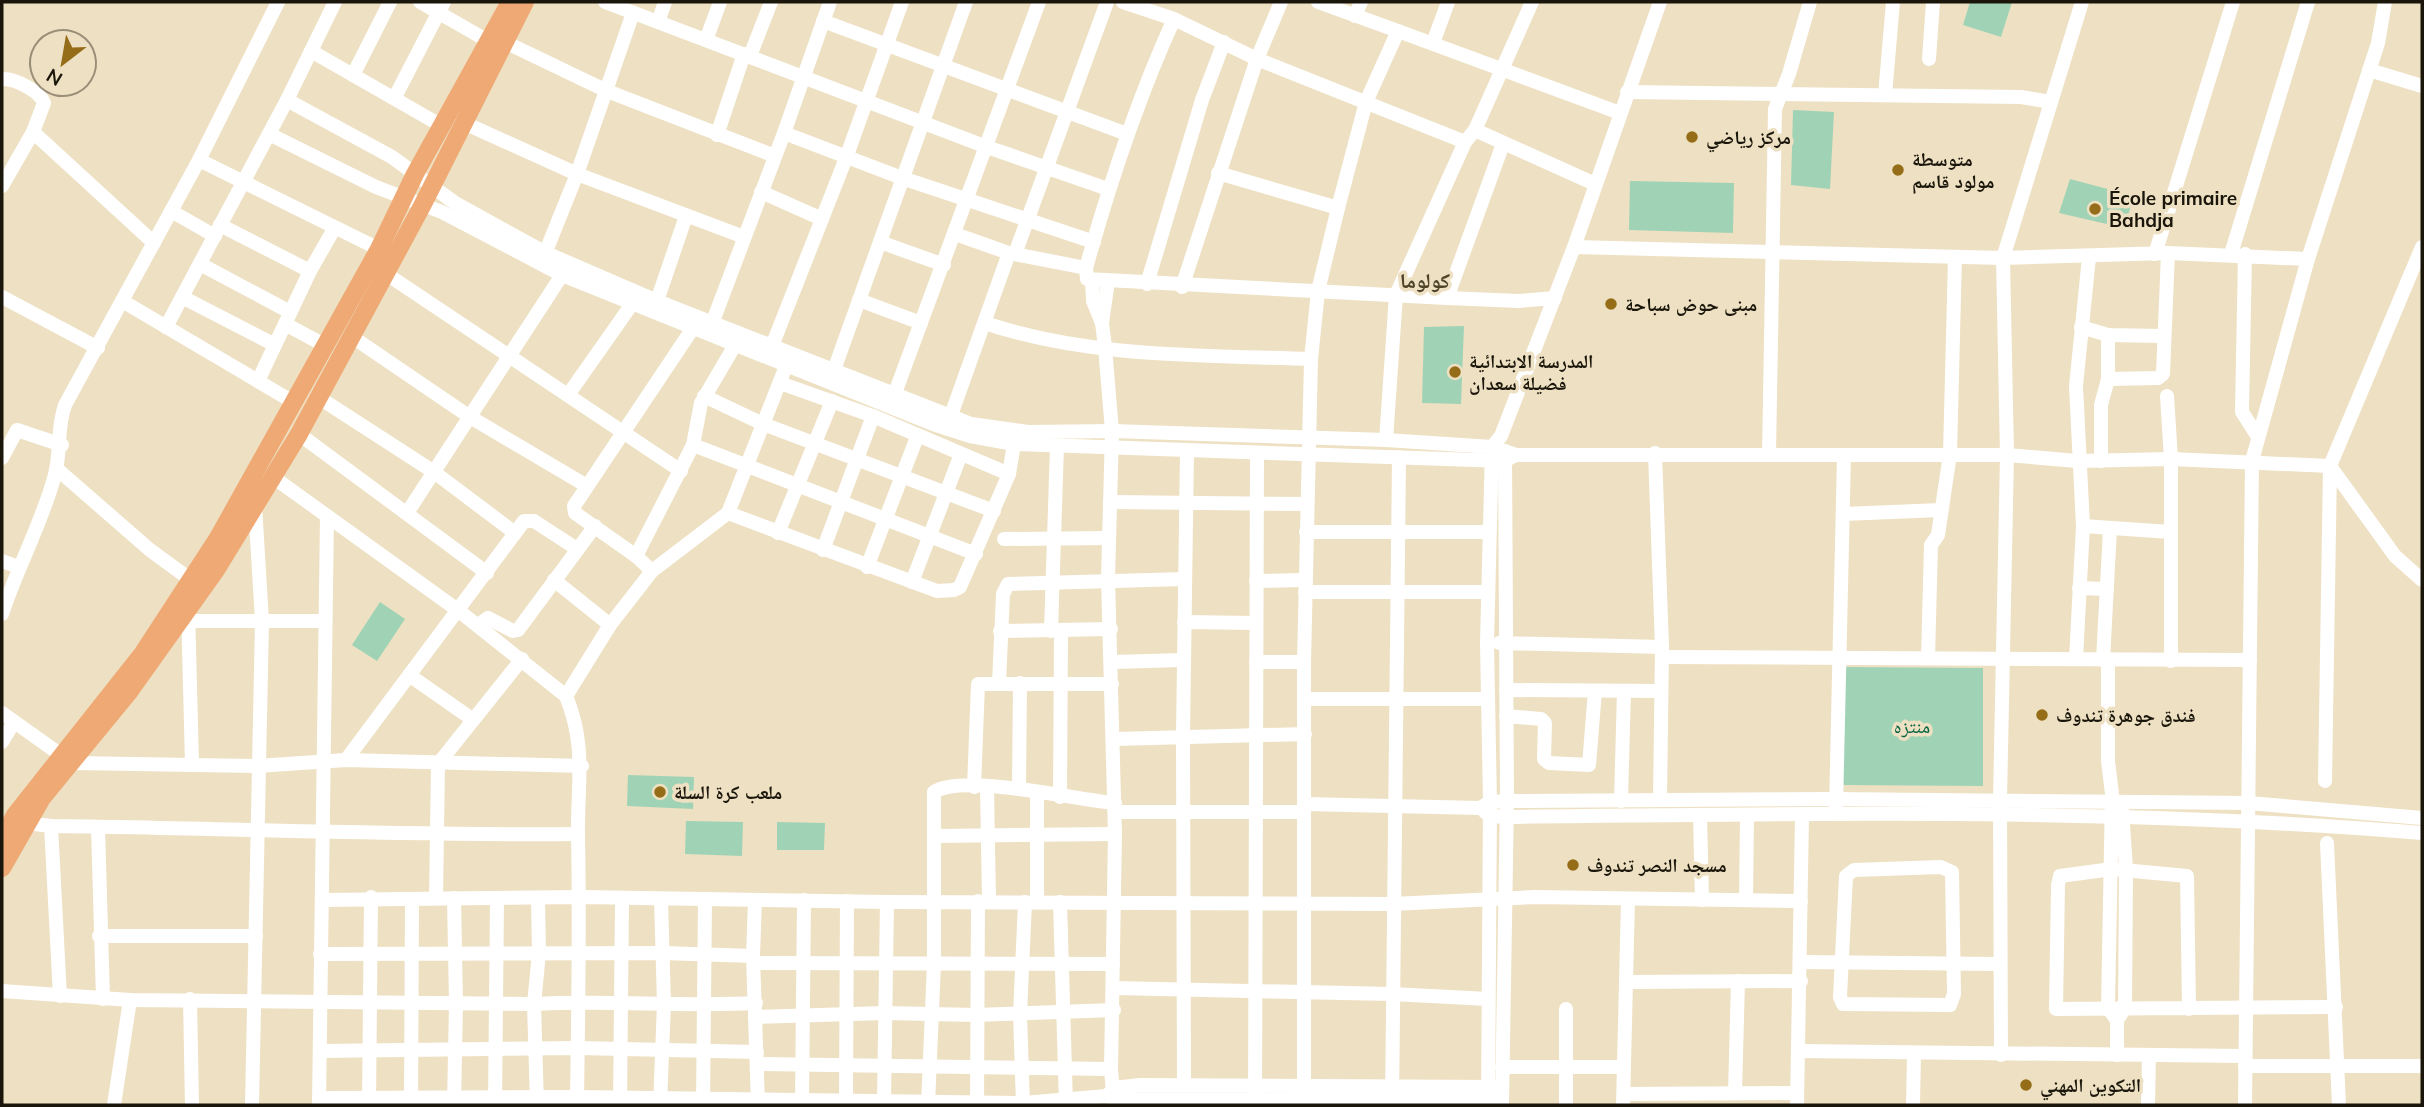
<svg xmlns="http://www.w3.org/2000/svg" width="2424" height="1107" font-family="Mulish,'Noto Naskh Arabic',sans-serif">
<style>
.green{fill:#a0d3b6}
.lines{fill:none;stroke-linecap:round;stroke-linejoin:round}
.minor{stroke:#fff;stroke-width:14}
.major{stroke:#eea974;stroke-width:18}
.poi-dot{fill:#956d18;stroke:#eee0c2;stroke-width:2.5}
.labels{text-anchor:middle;stroke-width:7;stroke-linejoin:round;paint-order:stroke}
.poi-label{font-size:19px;font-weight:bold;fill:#1a160b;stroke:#eee0c2;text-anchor:start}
.park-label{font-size:19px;fill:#086541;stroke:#eee0c2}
.neighbourhood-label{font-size:21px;font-weight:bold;fill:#4e442a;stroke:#eee0c2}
</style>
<rect width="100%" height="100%" fill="#eee0c2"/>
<!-- green -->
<g class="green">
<polygon points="1970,2 2012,2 2001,37 1963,25"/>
<polygon points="1793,110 1834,112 1830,189 1791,185"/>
<polygon points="2070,179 2134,196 2124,228 2059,213"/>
<polygon points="1630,181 1734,183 1733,233 1629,230"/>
<polygon points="1464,326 1461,404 1422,403 1424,327"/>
<polygon points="380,602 405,619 377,661 352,645"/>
<polygon points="1842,667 1983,668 1983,786 1841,785"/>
<polygon points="628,775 694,777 693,809 627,806"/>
<polygon points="686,821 743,822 742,856 685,854"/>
<polygon points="777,822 825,823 824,850 777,850"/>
</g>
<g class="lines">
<!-- minor -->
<g class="minor">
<polyline points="420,2 488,41"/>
<polyline points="605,2 987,147 1108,189"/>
<polyline points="1123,2 1174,19 1257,59 1465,142"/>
<polyline points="1355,16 1361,2"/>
<path d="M1174 19C1137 100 1110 182 1086 268L1087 279 1447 298 1519 301 1555 298"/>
<polyline points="823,21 1127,134"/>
<polyline points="658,22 665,2"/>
<polyline points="1398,31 1620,113"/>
<polyline points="706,40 720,2"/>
<polyline points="503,41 607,91 775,156"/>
<polyline points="1433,43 1448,2"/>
<polyline points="311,51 442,126"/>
<polyline points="750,56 771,2"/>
<polyline points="1929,59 1933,2"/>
<polyline points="2369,70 2422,86"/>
<polyline points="353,75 390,2"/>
<path d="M2 79C14 78 40 91 44 103L33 132 2 186"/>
<polyline points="1627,92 2021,97 2051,102"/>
<polyline points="1885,95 1893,2"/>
<polyline points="395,97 444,2"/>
<polyline points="287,100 392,157 455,203 546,253 657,301 971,424 1028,432 1112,431 1386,440 1492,447 1516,455"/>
<polyline points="462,122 577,174 744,237"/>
<polyline points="1475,130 1532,2"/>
<polyline points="33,132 154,243"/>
<polyline points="784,133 902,178 1094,242"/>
<polyline points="269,134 376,187 442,212 562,275 933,424 970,436 1014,444 1504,461 1516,455 2007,455 2077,461 2171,459 2330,466 2325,781"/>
<polyline points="717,135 744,54"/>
<polyline points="199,160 379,249"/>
<polyline points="1218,173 1338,208"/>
<polyline points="761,192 822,219"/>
<polyline points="171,211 215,236"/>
<polyline points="220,225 310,271"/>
<polyline points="955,234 1009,253 1086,268"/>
<polyline points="880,242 944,265"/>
<polyline points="1574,247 2003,258 2168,253 2308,259"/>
<polyline points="2422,247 2330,466 2395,556 2422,580"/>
<polyline points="1015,254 1107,2"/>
<polyline points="2155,254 2233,2"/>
<polyline points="2231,254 2308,2"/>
<polyline points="2245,254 2242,412 2258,437"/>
<polyline points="542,261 577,174 633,13"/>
<polyline points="200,264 290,312"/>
<polyline points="385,273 681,471"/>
<polyline points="1092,280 1093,301 1102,323 1105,347 1112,431 1108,579 1115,834 1111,1069 1114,1105"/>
<polyline points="1147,284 1202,100 1224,42"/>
<polyline points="1182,287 1257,59 1281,2"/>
<polyline points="2,297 98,348"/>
<polyline points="182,297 275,345"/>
<polyline points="1447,298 1503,144"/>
<polyline points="859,300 921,323"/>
<polyline points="657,301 686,216"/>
<polyline points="124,302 295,403"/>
<path d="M985 323C1088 358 1203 355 1311 359"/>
<polyline points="1102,323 1108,281"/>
<polyline points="285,324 326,346"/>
<polyline points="166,327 287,100 335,2"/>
<polyline points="2081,327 2108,335 2162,336"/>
<polyline points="710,329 784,133 830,2"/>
<polyline points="351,336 470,417 587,486"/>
<polyline points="772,346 846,158 902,2"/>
<polyline points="786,366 728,513 937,591 954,590 960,587 1009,474 1014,444"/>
<polyline points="834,370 966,2"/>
<polyline points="2108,379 2158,378 2163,374 2168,253"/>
<polyline points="258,381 310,271 334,229"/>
<polyline points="780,383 873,416 1009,474"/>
<polyline points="568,395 632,304"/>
<polyline points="704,396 763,424 994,511"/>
<polyline points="2167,396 2171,459 2171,661"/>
<polyline points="318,397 434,472 515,533"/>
<polyline points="891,404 1039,2"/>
<polyline points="950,418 1009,253"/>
<polyline points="299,434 487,573"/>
<polyline points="1386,440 1396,295 1465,142 1475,130 1595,184"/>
<polyline points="693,445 976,554"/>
<polyline points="1655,453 1662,647 1660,800"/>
<polyline points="1769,455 1775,109 1789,74 1810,2"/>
<polyline points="2,458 17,430 62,445"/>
<polyline points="2101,461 2101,405 2108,379 2108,335"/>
<polyline points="57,469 150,550 191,580"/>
<path d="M273 477 459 611 566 696C587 747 577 784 578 837 580 926 578 1015 577 1104"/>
<polyline points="1110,502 1306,504"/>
<polyline points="407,513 562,275"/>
<polyline points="1843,514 1941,510"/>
<polyline points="2083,526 2170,532"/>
<polyline points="1306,532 1489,532"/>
<polyline points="778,533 832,401"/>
<polyline points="1004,539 1109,538"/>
<polyline points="823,550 873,416"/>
<polyline points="636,556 693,445 701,403 735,345"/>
<polyline points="2,561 19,567"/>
<polyline points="867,567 917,437"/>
<polyline points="652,571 636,556 575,513 574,506 693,328"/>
<polyline points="554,580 610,625"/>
<polyline points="1256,581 1305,580"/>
<polyline points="912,582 961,454"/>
<polyline points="2079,588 2107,589"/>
<polyline points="1305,592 1488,592"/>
<polyline points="188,608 192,764"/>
<path d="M2 614C17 568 41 525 54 478 62 452 56 430 65 405L199 160 278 2"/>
<polyline points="187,621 325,621"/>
<polyline points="1184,622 1256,623"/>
<polyline points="478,625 488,618 513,631 518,630 595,526"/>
<polyline points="1000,631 1111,629"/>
<polyline points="1051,631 1057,446"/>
<polyline points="1499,643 1662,647"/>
<polyline points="1662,657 2250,660"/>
<polyline points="1928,658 1931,545 1938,535 1950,454 1955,257"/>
<polyline points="2076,659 2083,526 2076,386 2089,257"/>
<polyline points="2103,660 2110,529"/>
<polyline points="2108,660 2108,761 2112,794 2108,1008 2117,1020"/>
<polyline points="1112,662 1183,660"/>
<polyline points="1256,662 1304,662"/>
<polyline points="409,675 472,719"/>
<polyline points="999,683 1003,594 1008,584 1185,579"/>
<polyline points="1506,690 1661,691"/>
<polyline points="566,696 610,625 652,571 728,513"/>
<polyline points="1304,699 1487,699"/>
<polyline points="2,713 61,755"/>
<polyline points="1506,716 1541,719 1545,723 1544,759 1549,763 1589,765 1595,691"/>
<polyline points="1115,739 1305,734"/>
<polyline points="2,742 14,722"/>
<polyline points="346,760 524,521 534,521 577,549"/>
<polyline points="73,763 257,766 346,760 582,766"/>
<polyline points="974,787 978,684 1112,684"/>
<polyline points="987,787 989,901"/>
<polyline points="1019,789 1020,683"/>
<polyline points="1060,797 1061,630"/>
<polyline points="1621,801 1624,691"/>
<polyline points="1304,804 1480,808 1490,802 1507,801 1835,799 2249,803 2422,818"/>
<polyline points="1836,808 1844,456"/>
<path d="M1484 811 1490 816 1506 817C1811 813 2118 808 2422 833"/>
<polyline points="1115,812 1304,812"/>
<polyline points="1700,816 1702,900"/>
<path d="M27 823 51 826C227 828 402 836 578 834"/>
<polyline points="51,826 60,996"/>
<polyline points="98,827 103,999"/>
<polyline points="935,836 1115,834"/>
<polyline points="2327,843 2339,1105"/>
<polygon points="1941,867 1952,872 1954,994 1950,1005 1843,1004 1840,997 1846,876 1854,870"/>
<polyline points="436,898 438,764 522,659"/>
<polyline points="454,898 456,1003 454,1105"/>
<polyline points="323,900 581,897 887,902 1393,904 1535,897 1801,901"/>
<polyline points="755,900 753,956 758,1105"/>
<polyline points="1746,900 1747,816"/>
<polyline points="1037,902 1037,792"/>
<polyline points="1060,902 1066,1105"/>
<polyline points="99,936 256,936"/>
<polyline points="320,954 663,953 753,956"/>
<polyline points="1801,962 2000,964"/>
<polyline points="754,963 1113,964"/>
<polyline points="1627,982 1801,981"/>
<polyline points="1113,988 1392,994 1488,999"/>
<path d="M2 991 130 1000 534 1004C608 1000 682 1007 756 1003"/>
<polyline points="190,999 192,1105"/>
<polyline points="2189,1009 2187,876 2112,869 2060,876 2058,885 2056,1009 2336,1007"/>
<polyline points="756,1017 885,1013 976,1015 1114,1010"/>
<polyline points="320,1051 578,1048 757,1052"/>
<polyline points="1799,1051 2245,1056"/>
<polyline points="2001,1055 2000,800 2007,455 2003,258 2082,2"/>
<polyline points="2117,1055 2117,1020 2125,1008 2126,869 2122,810"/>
<polyline points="757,1064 1111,1069"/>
<polyline points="2245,1066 2422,1066"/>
<polyline points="1502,1067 1623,1067"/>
<polyline points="1184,1085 1183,735 1187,450"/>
<polyline points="1735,1093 1738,981"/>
<polyline points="1624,1094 1797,1093"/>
<polyline points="1108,1095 1114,1088 1140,1085 1494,1087"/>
<polyline points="319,1098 577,1097 1023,1103 1107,1096 1115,1099 1502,1100"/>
<polyline points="846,1101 847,901"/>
<polyline points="884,1101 887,902"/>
<polyline points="802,1102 804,900"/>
<polyline points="114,1105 130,1000"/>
<polyline points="252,1105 262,621 255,505"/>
<polyline points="319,1105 327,516"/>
<polyline points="369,1105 371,897"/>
<polyline points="411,1105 412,899"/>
<polyline points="495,1105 497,899"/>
<polyline points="537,1105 534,1004 539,953 538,899"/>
<polyline points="620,1105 622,900"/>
<polyline points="660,1105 664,1004 661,899"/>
<polyline points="703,1105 705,900"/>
<path d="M928 1105 934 963V792C964 773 1077 800 1115 803"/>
<polyline points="977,1105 978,901"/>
<polyline points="1023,1105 1020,1014 1025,902"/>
<polyline points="1255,1105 1257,453"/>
<polyline points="1304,1105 1304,662 1311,359 1318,291 1338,208 1366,102 1398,31 1318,2"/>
<polyline points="1392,1105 1399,457"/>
<polyline points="1488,1105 1490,802 1487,643 1492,447 1501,436 1574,247 1660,2"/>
<polyline points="1502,1105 1507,801 1505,451"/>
<polyline points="1566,1105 1566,1009"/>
<polyline points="1623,1105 1628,900"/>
<polyline points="1797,1105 1802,816"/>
<polyline points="1913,1105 1914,1054"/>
<polyline points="2148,1105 2149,1055"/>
<polyline points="2245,1105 2252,461 2308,259 2378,43 2385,2"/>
</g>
<!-- major -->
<g class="major">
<polyline points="2,840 15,815 143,653 218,538 379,249 415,174 510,2"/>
<polyline points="2,868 42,798 129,692 216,570 299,434 422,206 525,2"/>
</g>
</g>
<!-- markers -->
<g class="poi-dot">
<circle cx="1692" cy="137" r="7"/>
<circle cx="1898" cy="170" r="7"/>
<circle cx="2095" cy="209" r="7"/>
<circle cx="1611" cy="304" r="7"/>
<circle cx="1455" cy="372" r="7"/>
<circle cx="2042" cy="715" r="7"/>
<circle cx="660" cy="792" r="7"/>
<circle cx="1573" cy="865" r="7"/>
<circle cx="2026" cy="1085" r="7"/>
</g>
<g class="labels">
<!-- poi labels -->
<g class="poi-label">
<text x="1706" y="144">مركز رياضي</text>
<text x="1912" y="166">متوسطة<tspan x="1912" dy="22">مولود قاسم</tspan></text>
<text x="2109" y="205">École primaire<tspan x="2109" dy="22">Bahdja</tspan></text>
<text x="1625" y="311">مبنى حوض سباحة</text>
<text x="1469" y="368">المدرسة الابتدائية<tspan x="1469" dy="22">فضيلة سعدان</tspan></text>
<text x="2056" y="722">فندق جوهرة تندوف</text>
<text x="674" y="799">ملعب كرة السلة</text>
<text x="1587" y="872">مسجد النصر تندوف</text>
<text x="2040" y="1092">التكوين المهني</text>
</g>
<!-- park labels -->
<g class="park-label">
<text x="1912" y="733">منتزه</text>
</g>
<!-- neighbourhood labels -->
<g class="neighbourhood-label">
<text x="1425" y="288">كولوما</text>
</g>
</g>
<!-- border -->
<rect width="2424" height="1107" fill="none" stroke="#1a160b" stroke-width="7"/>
<!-- north arrow -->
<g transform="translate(63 63) rotate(211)"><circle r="33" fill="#eee0c2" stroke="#998f79" stroke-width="2"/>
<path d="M0-5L12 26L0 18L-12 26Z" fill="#956d18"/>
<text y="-10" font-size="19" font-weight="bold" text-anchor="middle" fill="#1a160b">N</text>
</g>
</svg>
